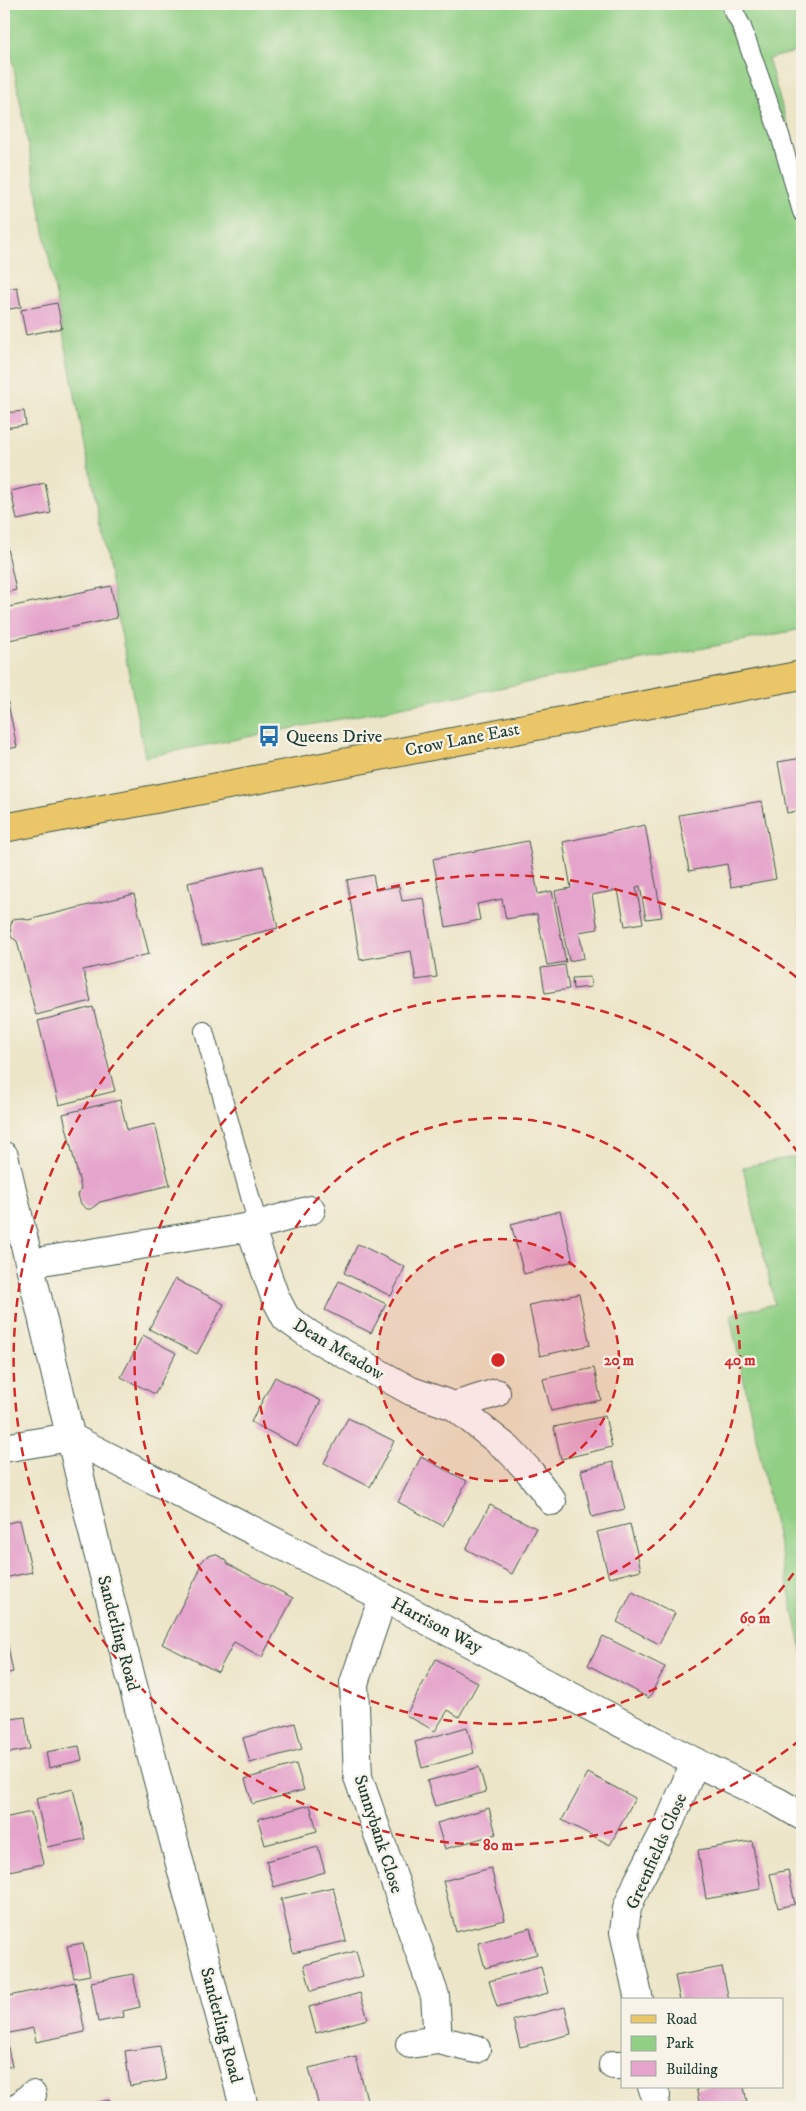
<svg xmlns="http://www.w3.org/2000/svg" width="806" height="2111" font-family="'IM FELL DW Pica',serif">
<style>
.green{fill:#91cf85;stroke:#58865c}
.building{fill:#e5a4cc}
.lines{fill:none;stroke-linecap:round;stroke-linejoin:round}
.service-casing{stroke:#3e564a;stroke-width:20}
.minor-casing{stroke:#3e564a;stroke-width:30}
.primary-casing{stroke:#3e564a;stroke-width:30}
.service{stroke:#fff;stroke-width:18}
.minor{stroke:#fff;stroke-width:28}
.primary{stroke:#ebc669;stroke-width:28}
.ring{fill:none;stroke:#d62828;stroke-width:2.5;stroke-dasharray:9 6}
.labels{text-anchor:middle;stroke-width:4.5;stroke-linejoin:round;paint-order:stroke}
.poi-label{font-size:18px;fill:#1f3d34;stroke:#f7f3e8;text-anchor:start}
.street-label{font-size:18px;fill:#1f3d34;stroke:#f7f3e8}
.centre{fill:#d62828;stroke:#f7f3e8;stroke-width:2.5}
.ring-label{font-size:15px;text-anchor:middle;font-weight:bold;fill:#d62828;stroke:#f7f3e8;stroke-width:4.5;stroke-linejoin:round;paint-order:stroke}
</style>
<rect width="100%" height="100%" fill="#f7f3e8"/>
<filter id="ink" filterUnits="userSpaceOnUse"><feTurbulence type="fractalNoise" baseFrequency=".02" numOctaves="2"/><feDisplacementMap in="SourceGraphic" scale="10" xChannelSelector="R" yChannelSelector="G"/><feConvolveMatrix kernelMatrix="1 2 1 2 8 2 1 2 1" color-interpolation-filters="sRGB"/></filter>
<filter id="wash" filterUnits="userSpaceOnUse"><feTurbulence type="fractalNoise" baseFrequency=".0096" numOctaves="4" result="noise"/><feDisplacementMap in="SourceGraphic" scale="20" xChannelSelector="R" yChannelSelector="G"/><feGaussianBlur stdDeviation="1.12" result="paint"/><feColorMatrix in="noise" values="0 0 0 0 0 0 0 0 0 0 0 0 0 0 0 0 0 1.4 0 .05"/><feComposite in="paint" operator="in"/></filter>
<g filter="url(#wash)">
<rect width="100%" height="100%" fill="#ece5c8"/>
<!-- green -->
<g class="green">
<polygon points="4,4 802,4 802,50 768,59 802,174 802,629 145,757 62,328 13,63"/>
<polygon points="802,1155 802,1651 731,1321 731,1315 734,1313 775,1304 743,1167"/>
</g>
<g id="blocks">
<!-- building -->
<g class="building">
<polygon points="17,287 21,307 4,310 4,289"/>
<polygon points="57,303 62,328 26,335 21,310"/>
<polygon points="24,411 26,425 4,428 4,413"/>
<polygon points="45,483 51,513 17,520 11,491"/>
<polygon points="4,534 16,590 4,593"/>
<polygon points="111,586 117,618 4,641 4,608"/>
<polygon points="4,684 17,747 4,750"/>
<polygon points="802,758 802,810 787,813 778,762"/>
<polygon points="762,801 776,879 731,887 727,864 689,871 679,815"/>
<polygon points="645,825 662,917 646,919 640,886 636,887 643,923 625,926 618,890 592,895 598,929 579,932 584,958 569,961 555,891 571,888 563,842"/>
<polygon points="528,841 538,894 552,891 566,962 547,965 537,914 506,919 502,899 477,904 480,920 446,927 433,859"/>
<polygon points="263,866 278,928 202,946 188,883"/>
<polygon points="373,875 376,890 399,886 402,901 424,898 437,977 416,980 411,951 360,960 347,880"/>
<polygon points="134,894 149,954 83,970 91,1001 36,1015 17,941 11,937 10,927 13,919 20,918 28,920"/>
<polygon points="799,913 802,913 802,927 801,928"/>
<polygon points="565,965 569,989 545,993 541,968"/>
<polygon points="590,977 591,987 573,989 572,978"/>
<polygon points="93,1007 115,1091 59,1105 38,1021"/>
<polygon points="120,1100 127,1130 155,1124 170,1185 100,1202 91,1209 87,1209 81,1204 78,1195 81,1188 63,1114"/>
<polygon points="560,1211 573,1261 524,1274 511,1224"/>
<polygon points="358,1244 405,1267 391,1296 344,1273"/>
<polygon points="175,1279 224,1304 197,1354 149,1329"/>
<polygon points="339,1281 386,1304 371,1333 325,1310"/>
<polygon points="579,1294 590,1345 540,1356 529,1305"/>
<polygon points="143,1335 176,1353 155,1394 121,1377"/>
<polygon points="594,1368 601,1400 551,1411 543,1379"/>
<polygon points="275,1377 321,1401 297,1446 251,1422"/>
<polygon points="605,1416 612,1447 561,1459 554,1427"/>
<polygon points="348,1418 394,1441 370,1487 324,1463"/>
<polygon points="421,1457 467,1481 443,1526 398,1502"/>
<polygon points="613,1462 625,1509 592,1517 581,1470"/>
<polygon points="490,1505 536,1528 512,1574 466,1549"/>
<polygon points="20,1520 32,1572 4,1578 4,1524"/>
<polygon points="630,1524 641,1570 609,1578 597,1532"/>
<polygon points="215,1554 226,1560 228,1564 293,1598 262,1657 234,1642 218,1672 162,1644 199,1572 200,1564 206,1557"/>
<polygon points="632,1592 675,1613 659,1644 617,1622"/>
<polygon points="4,1626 13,1672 4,1674"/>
<polygon points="603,1636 665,1667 649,1698 588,1665"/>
<polygon points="436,1659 478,1683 459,1717 448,1710 435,1731 406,1715"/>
<polygon points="4,1690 6,1690 11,1719 25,1717 30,1749 4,1754"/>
<polygon points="295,1723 302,1749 250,1763 243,1738"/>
<polygon points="467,1727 474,1753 422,1768 415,1742"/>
<polygon points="79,1746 82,1760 49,1768 46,1752"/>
<polygon points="296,1764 304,1790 252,1804 245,1779"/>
<polygon points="479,1767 486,1792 435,1806 427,1781"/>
<polygon points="588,1773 635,1798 610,1845 562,1820"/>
<polygon points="73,1789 85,1839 47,1847 36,1798"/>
<polygon points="310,1805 317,1831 265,1845 258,1819"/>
<polygon points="489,1808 496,1834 445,1849 437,1823"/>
<polygon points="31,1812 43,1864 4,1872 4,1818"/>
<polygon points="752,1841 761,1889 706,1899 698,1850"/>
<polygon points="318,1847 325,1872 274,1887 266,1861"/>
<polygon points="491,1868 505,1920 456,1932 443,1881"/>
<polygon points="788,1870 795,1904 778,1908 770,1874"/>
<polygon points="333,1887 346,1941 293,1953 281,1899"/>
<polygon points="530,1928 537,1954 485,1968 478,1943"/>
<polygon points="83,1943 90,1975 74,1978 67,1946"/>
<polygon points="356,1951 363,1976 311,1991 304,1965"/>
<polygon points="541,1967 548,1993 497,2007 489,1981"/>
<polygon points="722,1967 729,2000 680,2000 675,1976"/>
<polygon points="133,1974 140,2007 123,2011 124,2017 98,2022 91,1982"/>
<polygon points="75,1982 85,2032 36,2042 33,2028 5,2034 12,2066 4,2068 4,1997"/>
<polygon points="360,1993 368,2019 316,2033 309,2007"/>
<polygon points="565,2007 571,2034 520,2047 513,2020"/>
<polygon points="160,2046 166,2080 130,2086 125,2051"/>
<polygon points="356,2057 369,2107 319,2107 309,2068"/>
<polygon points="696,2087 744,2087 747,2102 726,2107 700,2107"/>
<polygon points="110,2100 111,2107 78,2107 78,2106"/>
</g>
</g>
</g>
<g filter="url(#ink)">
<use href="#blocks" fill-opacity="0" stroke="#3e564a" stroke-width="1"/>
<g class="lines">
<!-- service casing -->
<g class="service-casing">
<g id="service">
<polyline points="730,4 742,27 780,135 802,212"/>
<polyline points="204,1031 258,1225"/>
</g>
</g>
<!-- minor casing -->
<g class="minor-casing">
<g id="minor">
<polyline points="4,1156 97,1549 244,2107"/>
<polyline points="250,1227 275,1297 286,1318 310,1335 411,1391 454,1406 496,1393"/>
<polyline points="30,1263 250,1227 311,1210"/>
<polyline points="454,1406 508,1449 529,1471 552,1501"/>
<polyline points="4,1448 70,1437 383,1597 695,1762 778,1802 802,1816"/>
<polyline points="383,1597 354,1683 358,1777 435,1996 438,2040 410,2044"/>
<polyline points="639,2000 624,1932 627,1908 638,1882 670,1821 695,1762"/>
<polyline points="438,2040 476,2049"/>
<polyline points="613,2065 622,2065"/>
<polyline points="652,2087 656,2096"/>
<polyline points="19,2107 32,2095"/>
</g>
</g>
<!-- primary casing -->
<g class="primary-casing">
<polyline id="primary" points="4,828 802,675"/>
</g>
<!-- service -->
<use href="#service" class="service"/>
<!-- minor -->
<use href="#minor" class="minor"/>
<!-- primary -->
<use href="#primary" class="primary"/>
</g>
</g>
<!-- distance rings -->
<circle cx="498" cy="1360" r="121" fill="#d62828" fill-opacity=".12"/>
<g class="ring">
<circle cx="498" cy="1360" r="121"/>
<circle cx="498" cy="1360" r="242"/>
<path d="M802 1561A364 364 0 1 1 802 1159"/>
<path d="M800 1740A485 485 0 1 1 800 980"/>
</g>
<!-- icons -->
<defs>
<g id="bus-bare" transform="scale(1.725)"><path d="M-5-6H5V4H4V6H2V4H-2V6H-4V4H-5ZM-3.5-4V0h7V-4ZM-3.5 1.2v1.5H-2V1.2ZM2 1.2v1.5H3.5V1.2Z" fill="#1f6fb2" stroke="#f7f3e8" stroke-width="2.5" paint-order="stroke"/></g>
</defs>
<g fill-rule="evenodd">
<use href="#bus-bare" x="269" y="736"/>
</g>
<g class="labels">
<!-- poi labels -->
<g class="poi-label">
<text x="286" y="742">Queens Drive</text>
</g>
<!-- street labels -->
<g class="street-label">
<text transform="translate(462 739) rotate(-11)" y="6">Crow Lane East</text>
<text transform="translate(339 1349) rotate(31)" y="6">Dean Meadow</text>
<text transform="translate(437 1625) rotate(28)" y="6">Harrison Way</text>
<text transform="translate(119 1633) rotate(75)" y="6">Sanderling Road</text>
<text transform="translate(379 1834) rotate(72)" y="6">Sunnybank Close</text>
<text transform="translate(656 1851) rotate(-66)" y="6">Greenfields Close</text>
<text transform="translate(222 2025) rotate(75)" y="6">Sanderling Road</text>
</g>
</g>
<circle cx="498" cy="1360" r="8" class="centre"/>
<g class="ring-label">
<text x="619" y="1365">20 m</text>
<text x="740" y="1365">40 m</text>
<text x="755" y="1623">60 m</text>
<text x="498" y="1850">80 m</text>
</g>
<!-- margin -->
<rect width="806" height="2111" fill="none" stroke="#f7f3e8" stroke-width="20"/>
<!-- legend -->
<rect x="621" y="1998" width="162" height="90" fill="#f7f3e8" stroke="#a1aaa0"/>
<rect x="631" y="2015" width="25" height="8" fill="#ebc669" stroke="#a1aaa0"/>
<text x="666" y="2024" font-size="15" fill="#1f3d34">Road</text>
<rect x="631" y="2036" width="25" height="15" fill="#91cf85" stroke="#a1aaa0"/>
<text x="666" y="2048" font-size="15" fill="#1f3d34">Park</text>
<rect x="631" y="2061" width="25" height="15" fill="#e5a4cc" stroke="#a1aaa0"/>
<text x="666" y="2074" font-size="15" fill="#1f3d34">Building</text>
</svg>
